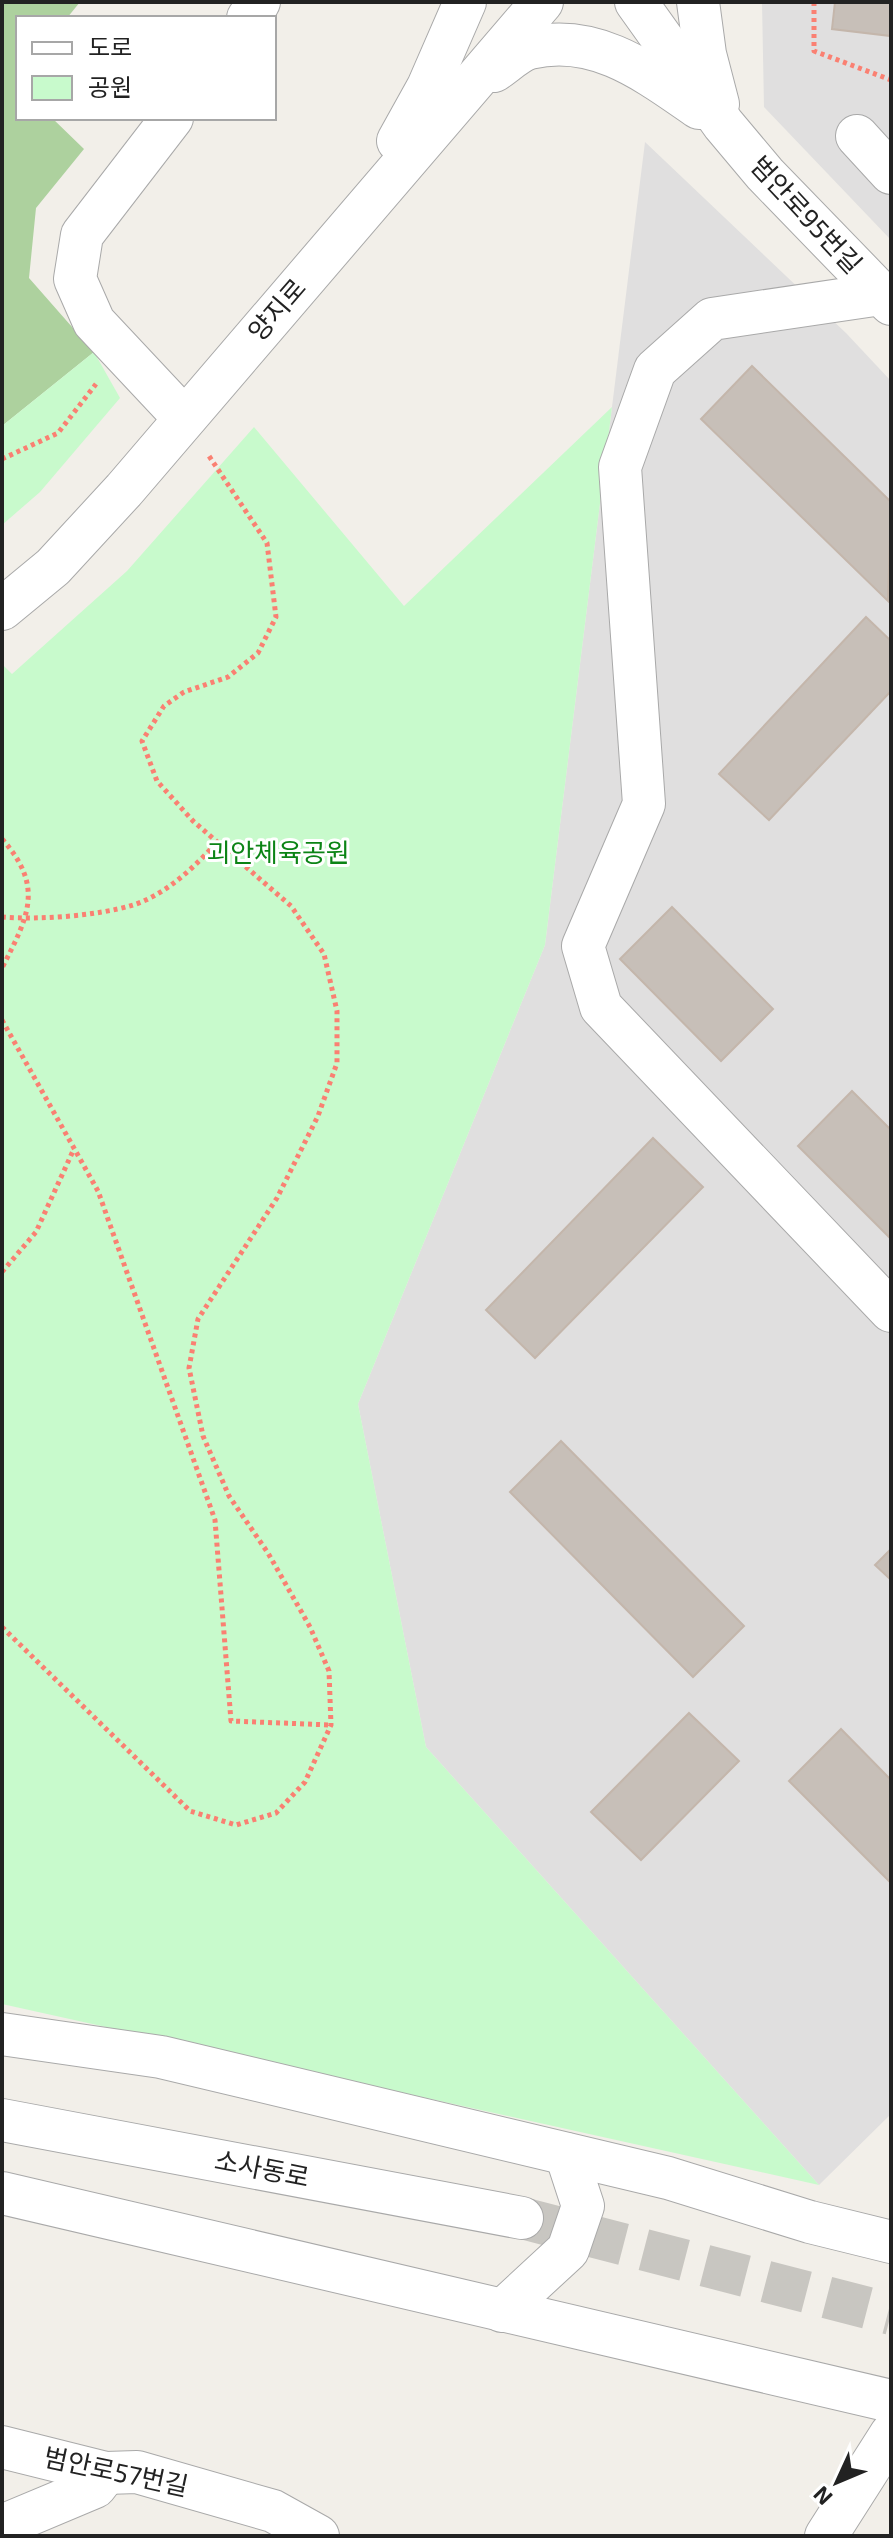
<svg xmlns="http://www.w3.org/2000/svg" width="893" height="2538" font-family="'Exo 2','Noto Sans KR',sans-serif">
<style>
.residential{fill:#e0dfdf}
.forest{fill:#add19e}
.park{fill:#c8facc}
.building{fill:#c7bfb8;stroke:#c4b6ab;stroke-width:2}
.lines{fill:none;stroke-linecap:round;stroke-linejoin:round}
.minor-tunnel{stroke:#c8c6c1;stroke-width:42;stroke-dasharray:42 21;stroke-linecap:butt}
.minor-casing{stroke:#a9a9a9;stroke-width:44}
.path{stroke:#fa8072;stroke-width:5;stroke-dasharray:4 4;stroke-linecap:butt}
.minor{stroke:#fff;stroke-width:42}
.labels{text-anchor:middle;stroke-width:6;stroke-linejoin:round;paint-order:stroke}
.street-label{font-size:26px;fill:#222;stroke:#fff}
.park-label{font-size:26px;fill:#0c8416;stroke:#fff}
</style>
<rect width="100%" height="100%" fill="#f2efe9"/>
<!-- residential -->
<g class="residential">
<polygon points="762,2 891,2 891,240 764,107"/>
<polygon points="645,142 846,333 891,381 891,2114 819,2185 426,1747 358,1404 545,945"/>
</g>
<!-- forest -->
<polygon class="forest" points="2,2 80,2 67,18 18,18 18,118 52,118 84,149 36,208 29,278 94,352 2,426"/>
<!-- park -->
<g class="park">
<polygon points="94,352 120,398 40,492 2,525 2,426"/>
<polygon points="612,407 545,945 358,1404 426,1747 819,2185 2,2004 2,664 12,674 127,571 254,427 404,606"/>
</g>
<!-- building -->
<g class="building">
<polygon points="835,2 891,2 891,36 832,29"/>
<polygon points="752,366 891,502 888,601 701,419"/>
<polygon points="866,617 891,641 891,691 769,820 719,774"/>
<polygon points="672,907 773,1009 721,1061 620,959"/>
<polygon points="852,1091 891,1130 891,1239 798,1146"/>
<polygon points="653,1138 703,1187 535,1358 486,1310"/>
<polygon points="561,1441 744,1626 693,1677 510,1492"/>
<polygon points="891,1549 891,1580 875,1565"/>
<polygon points="689,1713 739,1761 641,1860 591,1812"/>
<polygon points="841,1729 891,1780 891,1883 789,1781"/>
</g>
<g class="lines">
<!-- minor-tunnel -->
<polyline class="minor-tunnel" points="522,2218 891,2314"/>
<!-- minor casing -->
<g class="minor-casing">
<g id="minor">
<polyline points="636,2 723,124 765,174 891,304"/>
<polyline points="698,2 705,54 718,104"/>
<polyline points="248,18 259,2"/>
<path d="M494 71C505 64 518 51 530 48 596 32 648 73 699 108"/>
<polyline points="172,118 82,235 75,279 94,322 184,418"/>
<polyline points="857,136 891,173"/>
<polyline points="398,141 428,87 465,2"/>
<polyline points="881,294 712,319 655,370 620,467 644,804 583,946 601,1007 891,1311"/>
<polyline points="2,609 53,567 124,490 542,2"/>
<polyline points="2,2034 161,2057 668,2178 810,2222 891,2242"/>
<polyline points="2,2120 522,2218"/>
<polyline points="2,2193 891,2401"/>
<polyline points="502,2311 568,2250 583,2206 566,2154"/>
<polyline points="2,2447 106,2473 137,2472 273,2511 318,2536"/>
<polyline points="2,2526 95,2487 106,2473"/>
<polyline points="826,2536 891,2434"/>
</g>
</g>
<!-- path -->
<g class="path">
<polyline points="814,2 814,51 891,80"/>
<polyline points="2,459 58,433 96,384"/>
<path d="M2 839C45 887 28 917 2 968"/>
<path d="M2 917C39 920 97 916 133 905 165 895 195 867 217 842"/>
<polyline points="2,1020 98,1191 215,1520 231,1721 331,1725"/>
<polyline points="2,1272 36,1232 73,1151"/>
<polyline points="2,1627 190,1811 236,1825 276,1813 305,1782 331,1725 329,1671 310,1627 268,1553 229,1496 203,1436 189,1368 198,1319 277,1198 318,1116 337,1063 337,1011 324,954 291,906 193,821 157,781 142,741 164,706 184,692 228,677 258,653 276,617 267,543 209,456"/>
</g>
<!-- minor -->
<use href="#minor" class="minor"/>
</g>
<g class="labels">
<!-- street labels -->
<g class="street-label">
<text transform="translate(806 215) rotate(47)" y="9">범안로95번길</text>
<text transform="translate(277 310) rotate(-49)" y="9">양지로</text>
<text transform="translate(262 2169) rotate(11)" y="9">소사동로</text>
<text transform="translate(116 2472) rotate(12)" y="9">범안로57번길</text>
</g>
<!-- park labels -->
<g class="park-label">
<text x="278" y="862">괴안체육공원</text>
</g>
</g>
<!-- border -->
<rect width="893" height="2538" fill="none" stroke="#222222" stroke-width="8"/>
<!-- legend -->
<rect x="16" y="16" width="260" height="104" fill="#ffffff" stroke="#a7a7a7" stroke-width="2"/>
<rect x="32" y="42" width="40" height="12" fill="#ffffff" stroke="#a7a7a7" stroke-width="2"/>
<text x="88" y="56" font-size="24" fill="#222222">도로</text>
<rect x="32" y="76" width="40" height="24" fill="#c8facc" stroke="#a7a7a7" stroke-width="2"/>
<text x="88" y="96" font-size="24" fill="#222222">공원</text>
<!-- north arrow -->
<g transform="translate(837 2482) rotate(226)" stroke="#ffffff" stroke-width="6" paint-order="stroke">
<path d="M0-6L14 30L0 20L-14 30Z" fill="#222222"/>
<text y="-12" font-size="22" font-weight="bold" text-anchor="middle" fill="#222222">N</text>
</g>
</svg>
